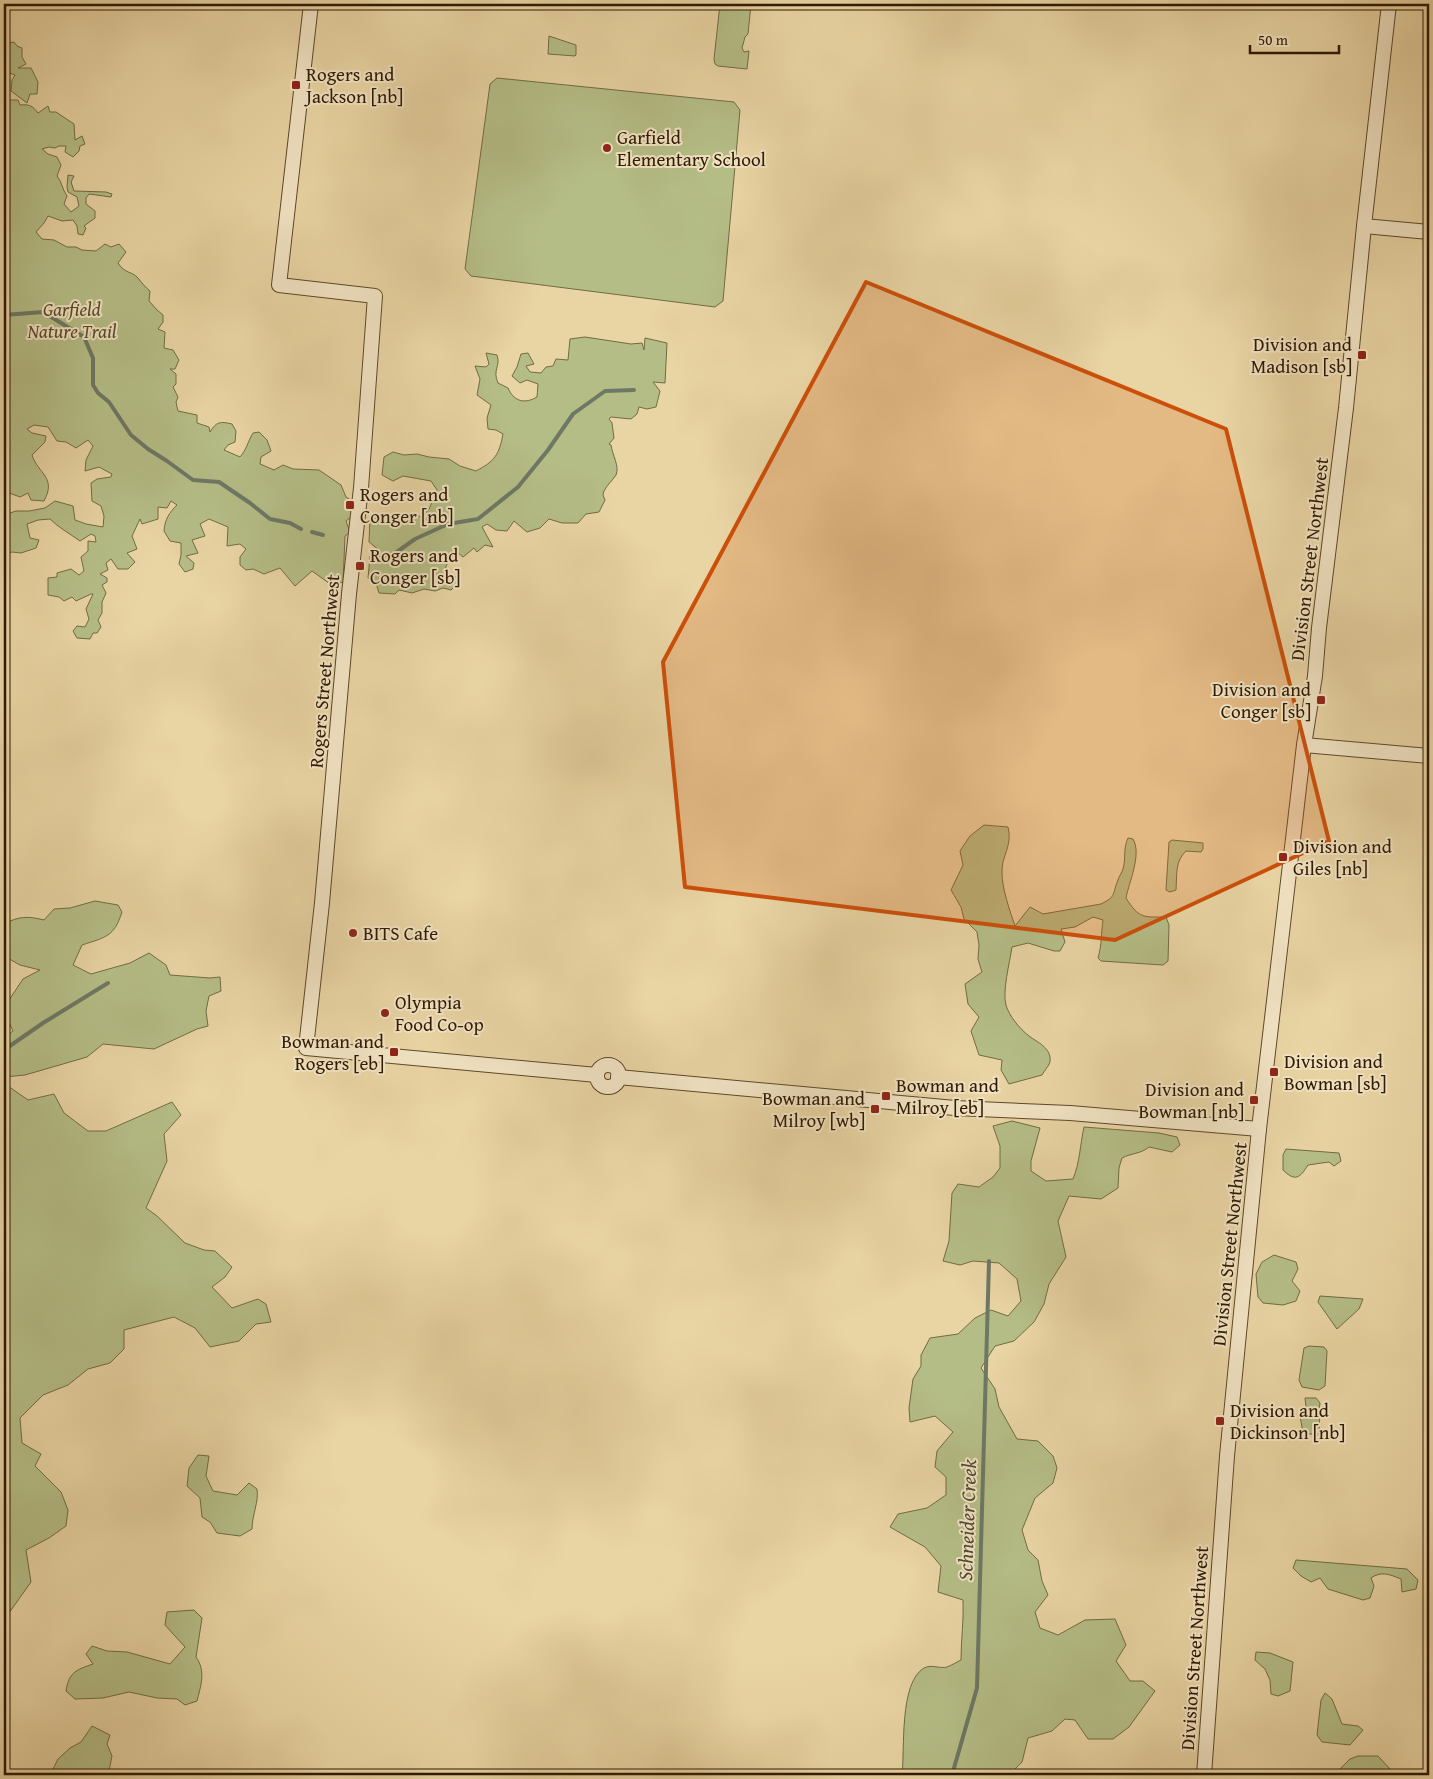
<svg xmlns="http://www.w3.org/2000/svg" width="1433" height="1779" font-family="'Gentium Book Plus',serif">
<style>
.green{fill:#b5bd86;stroke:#726b43}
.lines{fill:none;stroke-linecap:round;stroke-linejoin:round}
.stream{stroke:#6d7865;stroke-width:4}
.minor-casing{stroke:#5e4829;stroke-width:16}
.minor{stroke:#f1e3c3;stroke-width:14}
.marked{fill:#cc4f0a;fill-opacity:0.2;stroke:#cc4f0a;stroke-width:4;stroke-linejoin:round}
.poi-dot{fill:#8f2418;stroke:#f1e3c3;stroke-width:2}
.labels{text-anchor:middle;stroke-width:4;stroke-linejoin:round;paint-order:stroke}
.poi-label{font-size:19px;fill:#2f1900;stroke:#f1e3c3;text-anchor:start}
.park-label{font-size:19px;font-style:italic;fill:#574a28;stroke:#f1e3c3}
.street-label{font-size:19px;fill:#2f1900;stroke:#f1e3c3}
.water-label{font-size:20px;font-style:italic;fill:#4e4932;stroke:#f1e3c3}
</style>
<rect width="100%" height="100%" fill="#e9d4a3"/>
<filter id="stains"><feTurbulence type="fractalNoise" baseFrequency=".004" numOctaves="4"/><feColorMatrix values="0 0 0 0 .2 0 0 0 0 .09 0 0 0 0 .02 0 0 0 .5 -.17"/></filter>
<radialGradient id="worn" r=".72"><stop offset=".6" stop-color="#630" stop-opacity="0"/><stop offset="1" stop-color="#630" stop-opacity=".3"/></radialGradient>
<!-- green -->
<g class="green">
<path d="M720 4H751C750 14 749 24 748 34L745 37 742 48 744 52 749 51 747 69 718 66 715 64 714 59Z"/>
<polygon points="549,36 576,45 576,55 575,56 548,54"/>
<polygon points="4,41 8,43 14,42 17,46 22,48 22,57 26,64 18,68 31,68 38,82 37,94 30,94 27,103 11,91 12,80 15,75 4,71"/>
<polygon points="497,78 734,102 740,110 723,301 715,307 471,276 465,269 490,84"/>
<path d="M4 97 8 100H18L20 105C29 104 33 106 38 113L48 106 50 112H56L74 124 75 140 82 136 85 144 80 146 79 151 73 157 65 152 66 146H59L55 148 49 147 42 149 48 154 57 157 61 165 57 176C62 182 62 189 67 196L64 204 71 212 79 206 77 197 68 192 67 187 68 175 74 176 71 182 74 191 106 192 112 194 111 197 89 194 86 198V204L95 211V218L84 226 86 228 83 235 78 234 77 226 73 220 62 221 48 216 44 223 36 232 42 239 54 240 67 247H76L82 250 96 251 105 244 111 247 119 244 126 252 118 263C125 274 132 271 138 278 142 283 145 287 150 291L149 301 157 310 163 315V322L158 329 165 332 164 348 173 350 179 360 175 369H170L176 374V384L173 387 178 397 176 402 178 411 197 415V423L209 427 210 432C216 422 220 421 232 424L236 431 235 442 228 445 224 450 240 457C247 449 248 441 253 433L259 432 267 440 271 451 261 457 260 464 274 470 283 465 293 469 319 470 341 485 346 497 355 503 359 511 346 521 350 532 345 536 343 582 333 586 312 571 295 586 280 568 264 574 253 569 246 570 240 565V557L246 549 240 544 227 546 228 527 209 519 200 524 205 536 192 540 198 553 186 556 194 563 193 569 185 572 179 564 181 555V543L170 541 164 531C165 519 169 513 177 505L171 501 167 508 158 507V519L142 524 140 519 132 536 137 549 127 553 135 562 128 569H118L111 559 106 563 108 570 100 574 107 578V582L102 585 106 593 102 602V613L98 620 101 627 97 633H93L90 639 77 638 73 631 77 626 85 627 89 619 86 609 93 594H91L76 601 72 597 64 601 59 597 48 595V578L57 577V573L71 569 79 575 84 571 81 557 88 551V541L96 542 95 536 91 534 80 541C69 533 59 528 50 519L38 520 27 524 30 538 39 540 36 548 21 553 12 552 4 555V515L16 511H29L45 508 55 501 73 506 75 520 86 524 103 527 104 516 101 506 92 501 91 483 97 479 111 477 112 474 99 467 85 471 86 460 93 446 88 440 76 448 66 442 57 441 48 427 34 425 27 429 32 433 46 436 45 442 32 455C38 474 57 477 44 501L31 500 28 493 20 497 4 491Z"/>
<path d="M585 337 631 344 642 343 644 350 645 338 667 343 665 383 653 382 660 391 656 407 647 409 639 407 637 414 631 419 611 417 609 419 612 423 614 438 609 444 611 445C612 454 620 467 616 475 612 481 607 485 604 491L603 495 605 500 599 512 586 514 578 523H562L549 519 540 528 527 532 514 521 507 531 496 530 487 524 482 527 493 547 485 545 477 552 474 548 463 557 456 551 446 566V575L457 577 459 582 451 590 443 588 435 591 424 589 412 593 399 590 395 594 379 593 376 583 368 578 370 556 379 550 369 542 370 518 385 519 399 523 412 514 422 517 429 509 437 490 431 481 403 476 393 481 382 475 384 457 393 452 404 455 417 454 429 457 449 459 460 466 476 471C495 461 499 455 503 434L496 430 488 429 487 418 491 405 477 395 480 379 475 366 486 367 489 364 486 353 497 355C501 367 492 369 498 383L508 388C514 402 525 404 537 397L538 384 527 380 520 383 512 376 517 367 521 354 528 353 534 364 526 366 530 372 541 373 546 367 553 366 556 359 568 360 570 339Z"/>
<path d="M984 825 1008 827C1013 846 1001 856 1002 873 1002 889 1010 911 1015 926L1030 907 1043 914 1101 904C1117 896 1112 894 1118 880 1119 876 1122 873 1123 869 1126 859 1123 848 1128 838L1133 839C1142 854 1129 882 1126 898 1139 919 1144 917 1166 917L1169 925 1168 961 1163 965 1101 961 1098 958C1102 945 1101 933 1103 920L1093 917 1075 927 1061 929 1065 942 1060 951H1054L1028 943 1012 947C1010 961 1002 992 1006 1005 1009 1016 1020 1029 1029 1036 1037 1042 1052 1048 1050 1062 1049 1066 1044 1071 1042 1075L1009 1084 1001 1070 1002 1060 979 1055 971 1031 979 1017 968 1004 965 984 982 972 978 959 979 945 977 932 964 919 961 907 951 890 963 865 960 851 970 836Z"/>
<path d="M1172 840 1203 843V849L1201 852 1186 851C1175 861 1177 875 1176 890L1170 892 1166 890 1169 842Z"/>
<path d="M95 901 118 905 122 912C114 937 106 937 82 945L73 965 91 974 130 963 149 953 166 965 170 975 210 978 220 977 221 991 209 996 206 1011 208 1026 197 1029 154 1049 103 1044 87 1057 25 1075 4 1077V1038L13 1031 6 1016 9 1000 23 979 40 970 20 965 4 956V924C19 916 28 916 44 920L54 909 70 908Z"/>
<polygon points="5,1084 28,1100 54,1094 64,1113 88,1131 106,1131 172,1102 181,1115 164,1134 167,1161 146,1208 157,1216 185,1243 204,1250 215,1251 232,1267 225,1277 212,1287 232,1308 258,1299 266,1304 271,1322 256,1324 239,1341 210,1347 195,1328 174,1317 124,1330 124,1349 110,1363 88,1369 68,1385 43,1395 20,1418 22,1443 41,1454 35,1466 61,1492 68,1510 66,1526 49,1538 26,1550 31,1582 4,1620"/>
<path d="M1012 1121 1040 1128 1031 1161V1171L1046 1181 1073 1179C1080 1162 1080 1145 1084 1127L1159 1133 1177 1137 1180 1145 1172 1152 1149 1147C1141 1154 1131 1153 1122 1158L1119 1168 1118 1188 1101 1199 1069 1196 1058 1221 1066 1257 1049 1284 1044 1304 1034 1322 1014 1341 995 1346 981 1368 995 1389 999 1407 1017 1439 1038 1441 1053 1456 1057 1468 1053 1483 1035 1498 1022 1530 1028 1550 1038 1560 1042 1581 1048 1595 1035 1612 1040 1628 1058 1635 1085 1620 1115 1619 1126 1645 1116 1661 1130 1681H1143L1155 1691 1129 1727 1113 1739H1088L1075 1720 1065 1719 1052 1731 1028 1738 1022 1762 1009 1775H902C905 1749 899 1683 924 1668 932 1664 940 1669 947 1667 952 1665 957 1662 961 1660 961 1639 964 1620 963 1600L938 1592 941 1566 925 1547 890 1527 898 1514 927 1508 946 1495V1477L935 1467 937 1451 953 1432 935 1416 910 1422 909 1408 913 1379 921 1366V1355L930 1338 958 1334 975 1318 991 1310 1008 1316 1021 1301 1017 1279 999 1263 973 1261 960 1265 943 1261 949 1241 952 1193 958 1184 979 1187 993 1177 1000 1168V1146L993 1126Z"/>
<path d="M1286 1149 1339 1153 1341 1161 1334 1166 1329 1162 1308 1165C1300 1178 1295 1182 1283 1170V1155Z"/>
<polygon points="1274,1255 1296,1262 1298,1269 1292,1281 1300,1291 1296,1301 1283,1305 1263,1303 1258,1297 1256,1274 1262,1262"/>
<polygon points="1320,1296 1363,1299 1359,1309 1337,1329 1318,1302"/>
<polygon points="1309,1346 1324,1347 1327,1351 1325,1386 1319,1390 1302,1387 1299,1380 1304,1348"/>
<path d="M1305 1398H1316L1320 1403C1318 1415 1321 1423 1318 1435L1303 1433 1300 1416H1307Z"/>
<path d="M198 1455 209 1456 206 1476 213 1491 237 1495 249 1483 257 1489C259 1502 252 1515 252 1529L240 1536 217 1533 210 1522 202 1517 200 1498 187 1486 189 1468Z"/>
<path d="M1296 1560 1407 1569 1418 1580 1416 1589 1402 1592 1401 1579C1389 1574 1381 1571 1371 1578L1374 1586 1370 1598 1363 1600 1328 1589 1320 1578 1311 1582 1301 1576 1293 1568Z"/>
<path d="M194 1610 202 1618 196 1657C206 1671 201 1685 197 1701L185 1705 177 1699 157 1698 129 1692 103 1698 75 1699 66 1691C69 1672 76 1670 93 1664L86 1654 92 1646 107 1651 127 1652 170 1664 185 1647 165 1625 167 1612Z"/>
<polygon points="1256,1652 1270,1653 1293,1662 1290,1691 1278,1696 1271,1694 1270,1680 1265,1669 1255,1660"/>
<polygon points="1325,1693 1332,1699 1342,1724 1358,1726 1363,1730 1350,1745 1322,1742 1317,1735 1321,1700"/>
<polygon points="92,1726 110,1735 107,1744 112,1756 109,1771 117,1775 50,1775 58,1759 70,1748 81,1742"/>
<polygon points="1358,1756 1378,1756 1390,1769 1391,1775 1339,1775 1338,1771 1350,1759"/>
</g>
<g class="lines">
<!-- stream -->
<g class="stream">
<polyline points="4,315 43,312 84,337 93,358 93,385 98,393 109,402 131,435 148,449 167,461 193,480 219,482 250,503 270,519 290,523 301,529"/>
<polyline points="312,532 323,535"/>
<polyline points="379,556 394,554 415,539 448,524 478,519 518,487 548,450 573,414 605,391 634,390"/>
<polyline points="4,1050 43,1023 108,983"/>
<polyline points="952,1775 977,1688 989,1261"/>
</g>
<!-- minor casing -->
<g class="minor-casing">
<g id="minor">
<polyline points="311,4 279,285 375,296 361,488 349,594 322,903 306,1048 597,1075"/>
<polyline points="1364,226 1429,232"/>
<polyline points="1304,745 1429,756"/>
<circle cx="608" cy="1076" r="11"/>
<polyline points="618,1077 955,1108 1070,1113 1259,1129"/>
<polyline points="1204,1775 1227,1456 1259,1129 1304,745 1315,676 1319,628 1346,408 1364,226 1389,4"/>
</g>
</g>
<!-- minor -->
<use href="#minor" class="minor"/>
</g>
<!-- marked area -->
<path class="marked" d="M866 282 1226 429 1329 841 1115 940 685 887 663 662Z"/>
<!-- markers -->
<g class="poi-dot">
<rect x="291" y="80" width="10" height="10" rx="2.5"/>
<circle cx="607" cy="148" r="5"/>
<rect x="1357" y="350" width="10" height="10" rx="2.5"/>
<rect x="345" y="500" width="10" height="10" rx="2.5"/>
<rect x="355" y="561" width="10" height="10" rx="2.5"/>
<rect x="1316" y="695" width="10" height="10" rx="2.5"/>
<rect x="1278" y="852" width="10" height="10" rx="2.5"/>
<circle cx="353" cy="933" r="5"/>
<circle cx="385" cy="1013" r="5"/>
<rect x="389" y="1047" width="10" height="10" rx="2.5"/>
<rect x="1269" y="1067" width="10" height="10" rx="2.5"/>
<rect x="881" y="1091" width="10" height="10" rx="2.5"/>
<rect x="1249" y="1095" width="10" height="10" rx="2.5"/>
<rect x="870" y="1104" width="10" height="10" rx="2.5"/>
<rect x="1215" y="1416" width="10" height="10" rx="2.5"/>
</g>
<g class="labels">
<!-- poi labels -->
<g class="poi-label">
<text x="306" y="81">Rogers and<tspan x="306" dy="22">Jackson [nb]</tspan></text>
<text x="617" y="144">Garfield<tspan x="617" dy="22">Elementary School</tspan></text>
<text x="1352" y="351" text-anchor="end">Division and<tspan x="1352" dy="22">Madison [sb]</tspan></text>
<text x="360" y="501">Rogers and<tspan x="360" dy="22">Conger [nb]</tspan></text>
<text x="370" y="562">Rogers and<tspan x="370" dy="22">Conger [sb]</tspan></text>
<text x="1311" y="696" text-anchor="end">Division and<tspan x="1311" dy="22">Conger [sb]</tspan></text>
<text x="1293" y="853">Division and<tspan x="1293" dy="22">Giles [nb]</tspan></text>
<text x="363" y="940">BITS Cafe</text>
<text x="395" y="1009">Olympia<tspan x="395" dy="22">Food Co-op</tspan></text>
<text x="384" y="1048" text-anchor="end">Bowman and<tspan x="384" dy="22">Rogers [eb]</tspan></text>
<text x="1284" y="1068">Division and<tspan x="1284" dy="22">Bowman [sb]</tspan></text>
<text x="896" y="1092">Bowman and<tspan x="896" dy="22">Milroy [eb]</tspan></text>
<text x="1244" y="1096" text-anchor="end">Division and<tspan x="1244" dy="22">Bowman [nb]</tspan></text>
<text x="865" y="1105" text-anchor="end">Bowman and<tspan x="865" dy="22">Milroy [wb]</tspan></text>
<text x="1230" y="1417">Division and<tspan x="1230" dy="22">Dickinson [nb]</tspan></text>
</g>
<!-- park labels -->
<g class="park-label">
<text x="72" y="316">Garfield<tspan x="72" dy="22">Nature Trail</tspan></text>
</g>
<!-- street labels -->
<g class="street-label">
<text transform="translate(1309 559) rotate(-83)" y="7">Division Street Northwest</text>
<text transform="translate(324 671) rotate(-85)" y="7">Rogers Street Northwest</text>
<text transform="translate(1229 1244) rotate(-84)" y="7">Division Street Northwest</text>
<text transform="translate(1194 1648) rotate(-86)" y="7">Division Street Northwest</text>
</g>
<!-- water labels -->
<g class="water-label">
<text transform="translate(967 1520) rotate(-88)" y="7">Schneider Creek</text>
</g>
</g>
<!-- margin -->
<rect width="1433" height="1779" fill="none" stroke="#e9d4a3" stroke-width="20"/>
<rect x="5" y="5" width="1423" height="1769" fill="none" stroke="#2f1900" stroke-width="2.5"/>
<rect x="10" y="10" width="1413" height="1759" fill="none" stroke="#2f1900"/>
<!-- scale -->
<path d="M1250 45v8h89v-8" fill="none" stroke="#2f1900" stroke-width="2.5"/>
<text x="1258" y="45" font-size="15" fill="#2f1900" stroke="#f1e3c3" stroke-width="4" paint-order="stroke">50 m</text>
<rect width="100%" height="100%" filter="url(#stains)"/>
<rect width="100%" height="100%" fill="url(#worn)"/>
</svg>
